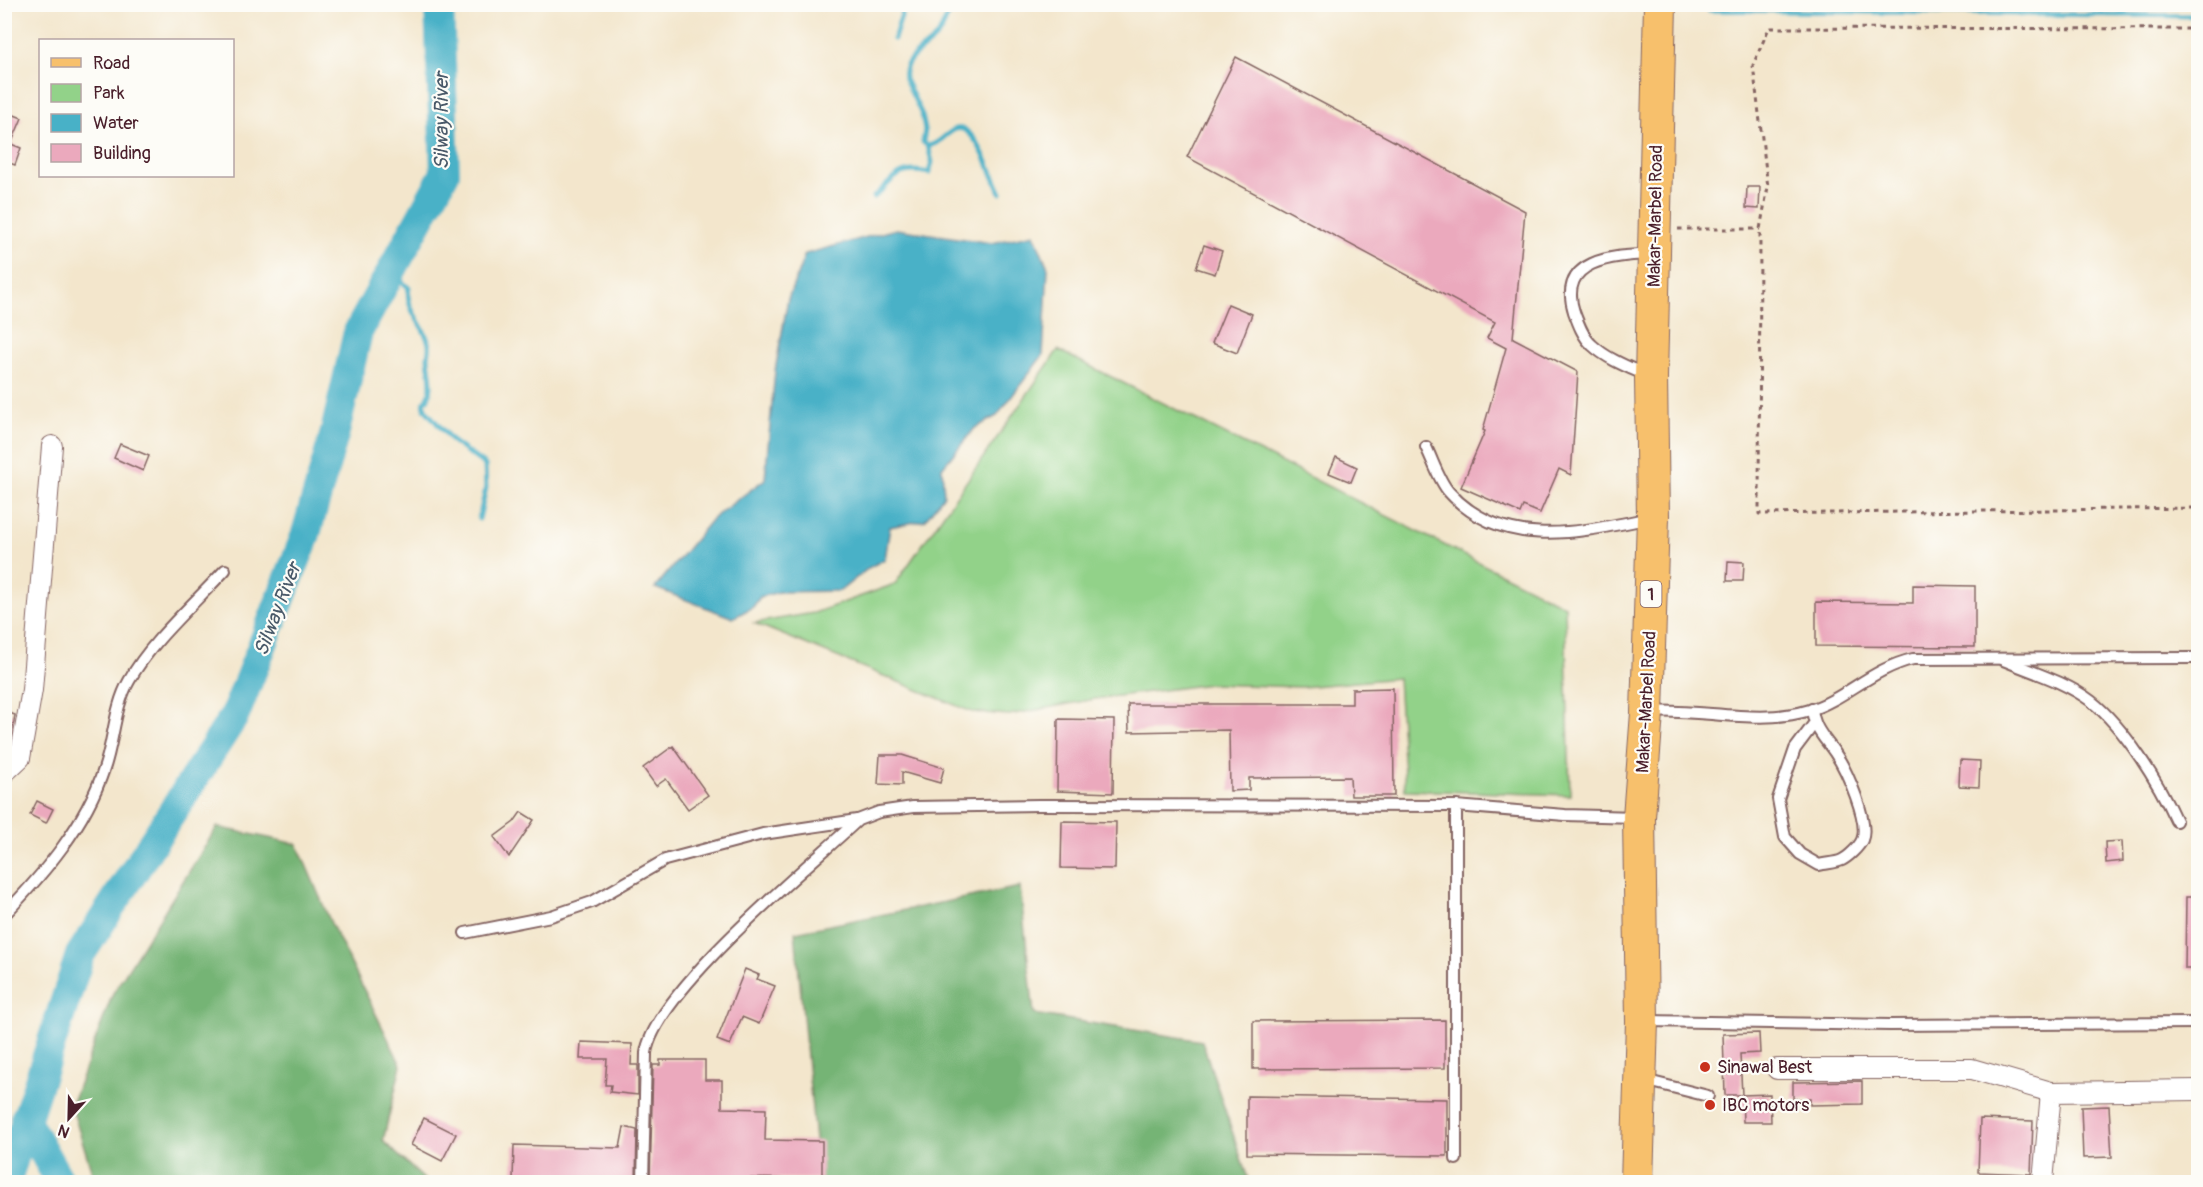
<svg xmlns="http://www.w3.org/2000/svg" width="2203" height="1187" font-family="Pangolin,sans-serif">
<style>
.green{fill:#92d289;stroke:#6e785a;stroke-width:1.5}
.forest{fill:#75b475;stroke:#606a50;stroke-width:1.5}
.water{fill:#48b1c7;stroke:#496879;stroke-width:1.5}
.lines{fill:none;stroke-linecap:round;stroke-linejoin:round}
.stream{stroke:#48b1c7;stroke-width:5}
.river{stroke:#48b1c7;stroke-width:30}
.building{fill:#eba9bd}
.lane-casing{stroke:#856563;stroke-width:14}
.street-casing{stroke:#856563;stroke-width:22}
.primary-casing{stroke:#856563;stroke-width:34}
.path{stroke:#856563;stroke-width:3;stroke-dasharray:4.5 4.5;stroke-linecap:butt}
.lane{stroke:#fff;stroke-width:10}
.street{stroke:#fff;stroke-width:20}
.primary{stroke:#f7c06c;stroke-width:32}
.poi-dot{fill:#c8321e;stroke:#fdfcf7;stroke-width:2}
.labels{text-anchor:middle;stroke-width:4.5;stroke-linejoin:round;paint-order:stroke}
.shield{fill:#fdfcf7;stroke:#806168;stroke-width:1.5}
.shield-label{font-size:16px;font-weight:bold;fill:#4a1f2b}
.street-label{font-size:18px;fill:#4a1f2b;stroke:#fdfcf7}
.poi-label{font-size:18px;fill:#4a1f2b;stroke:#fdfcf7;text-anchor:start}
.water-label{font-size:20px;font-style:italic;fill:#495969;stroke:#fdfcf7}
</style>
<rect width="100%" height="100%" fill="#fdfcf7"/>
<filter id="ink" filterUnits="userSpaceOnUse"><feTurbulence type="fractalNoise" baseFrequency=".0167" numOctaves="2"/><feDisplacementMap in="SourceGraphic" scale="12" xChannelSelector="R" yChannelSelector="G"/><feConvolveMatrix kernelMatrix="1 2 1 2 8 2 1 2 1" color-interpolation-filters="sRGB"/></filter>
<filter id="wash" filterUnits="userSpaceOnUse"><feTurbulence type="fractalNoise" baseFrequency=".008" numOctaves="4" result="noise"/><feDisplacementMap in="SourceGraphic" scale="24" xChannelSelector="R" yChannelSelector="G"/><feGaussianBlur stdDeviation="1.35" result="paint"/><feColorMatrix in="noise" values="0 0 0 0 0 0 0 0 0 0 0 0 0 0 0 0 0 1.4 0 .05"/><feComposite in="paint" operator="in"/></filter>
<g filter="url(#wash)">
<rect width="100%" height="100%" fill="#f3e6cc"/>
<!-- green -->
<polygon class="green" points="1058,350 1565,606 1570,795 1405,790 1398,678 1302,687 1210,684 1095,699 1009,715 972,712 754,623 814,613 895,584"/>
<!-- forest -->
<g class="forest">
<polygon points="217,827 297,844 331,923 401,1065 383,1141 427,1182 95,1182 71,1105 113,993"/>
<polygon points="1020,887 1034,1014 1202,1041 1249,1182 819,1182 795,932"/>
</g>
<!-- water -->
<polygon class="water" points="896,229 992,243 1034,234 1048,268 1043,355 997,416 975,428 942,468 944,495 925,520 890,527 885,559 870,567 840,591 779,592 760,597 753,607 733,618 655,588 712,519 765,479 775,371 788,299 805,254"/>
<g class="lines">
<!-- stream -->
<g class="stream">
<path d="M951 4C948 15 944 27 938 35 927 49 901 57 905 79L922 115 925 130 923 142 928 146C941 144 945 133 956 129 976 123 993 179 1001 193"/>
<polyline points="1709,10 2198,16"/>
<polyline points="894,39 905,4"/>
<path d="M874 197C896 178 897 166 929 173L932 162 928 146"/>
<path d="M377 274 400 280 409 288C404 309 425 325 429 344 430 349 428 354 428 358 429 373 436 392 424 403L425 409 453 442 485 465 486 488 479 519"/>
</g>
<!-- river -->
<g class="river">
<polyline points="25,1119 60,1182"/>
<polyline points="6,1182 80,955 235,715 305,537 335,432 358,332 445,173 439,4"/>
</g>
</g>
<g id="blocks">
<!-- building -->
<g class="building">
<polygon points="1236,57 1525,211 1513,338 1578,372 1571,475 1559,469 1540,513 1523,506 1520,513 1461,487 1485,431 1483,430 1506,348 1487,338 1495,322 1187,157"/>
<polygon points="4,111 22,118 11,144 21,148 15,165 4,161"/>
<polygon points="1747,187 1760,187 1759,209 1746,208"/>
<polygon points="1204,245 1222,251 1215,274 1196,268"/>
<polygon points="1228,304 1252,314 1237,353 1212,343"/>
<polygon points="120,444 149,456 143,471 114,458"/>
<polygon points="1336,457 1357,467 1351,482 1329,473"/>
<polygon points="1728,561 1744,562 1743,581 1727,581"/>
<polygon points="1913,585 1975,586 1975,647 1816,646 1816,602 1913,603"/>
<polygon points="1393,688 1394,796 1351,796 1350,777 1249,778 1249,790 1230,791 1229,730 1129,732 1128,704 1352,704 1352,689"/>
<polygon points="4,711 15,715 10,744 4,742"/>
<polygon points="1058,719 1114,720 1113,793 1057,791"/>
<polygon points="673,746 708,795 688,809 666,779 656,786 643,768"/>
<polygon points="880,755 902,755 944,768 940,783 902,772 902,785 878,784"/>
<polygon points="1960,760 1980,761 1979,787 1959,786"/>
<polygon points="37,801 53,809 46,823 30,815"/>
<polygon points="521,812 534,820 509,857 494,837 514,822"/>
<polygon points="1062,821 1116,822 1115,869 1061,868"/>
<polygon points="2122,841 2123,861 2106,863 2105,842"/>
<polygon points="2186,897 2199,897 2199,969 2185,969"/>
<polygon points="745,969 759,975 757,979 775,986 759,1024 742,1017 730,1045 717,1040"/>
<polygon points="1445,1020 1445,1068 1253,1069 1253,1021"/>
<polygon points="1759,1033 1760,1053 1740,1054 1742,1095 1725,1095 1723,1034"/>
<polygon points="581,1042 632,1044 631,1065 638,1065 638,1095 610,1092 611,1085 605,1085 607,1059 580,1059"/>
<polygon points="660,1060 705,1060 705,1080 722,1080 722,1108 766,1109 765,1140 822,1141 822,1179 731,1178 731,1182 650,1182 653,1065 660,1065"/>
<polygon points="1862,1081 1862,1104 1810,1105 1810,1099 1793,1099 1793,1082"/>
<polygon points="1770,1094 1771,1122 1743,1122 1742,1095"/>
<polygon points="1247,1096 1447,1099 1447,1156 1247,1154"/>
<polygon points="2109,1106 2112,1157 2083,1158 2081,1107"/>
<polygon points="424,1118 456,1134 442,1161 411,1145"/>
<polygon points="1980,1119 2033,1121 2031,1174 1978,1172"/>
<polygon points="624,1127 637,1130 636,1182 513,1180 514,1145 620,1148"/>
</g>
</g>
</g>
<g filter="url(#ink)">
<use href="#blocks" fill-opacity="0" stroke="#856563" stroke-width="1.5"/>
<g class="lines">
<!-- lane casing -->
<g class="lane-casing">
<g id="lane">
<path d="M1648 376C1628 367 1607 359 1592 345 1583 337 1578 323 1574 312 1557 258 1615 256 1652 254"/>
<path d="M1426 447C1433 461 1439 481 1449 492 1503 552 1581 532 1650 518"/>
<path d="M2003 660C2032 672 2066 682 2091 701 2124 727 2159 783 2176 821"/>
<path d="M1812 709C1814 729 1824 737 1835 753 1846 769 1870 822 1862 840 1859 847 1848 857 1842 860 1836 863 1826 863 1819 865L1800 854 1785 837 1778 799 1795 749 1813 725"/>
<path d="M1648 712C1701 708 1758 726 1810 710 1845 699 1873 668 1913 659L2198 658"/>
<polyline points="1456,806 1456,1159"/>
<path d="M4 915C45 872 85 826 104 769 114 741 114 707 129 681 151 641 194 604 225 570"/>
<polyline points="465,933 551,916 592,902 665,860 763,834 857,820"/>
<polyline points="1646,1021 1890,1025 2198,1023"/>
<polyline points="1644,1080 1708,1096"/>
<path d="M643 1182 646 1053C655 992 809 866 858 820L879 812 913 807 1039 805 1456 806 1565 815 1636 817"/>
</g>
</g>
<!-- street casing -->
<g class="street-casing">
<g id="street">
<polyline points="4,773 20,758 32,690 52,446"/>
<polyline points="1777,1069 1972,1069 2051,1092"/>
<polyline points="2043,1182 2051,1092 2198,1090"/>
</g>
</g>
<!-- primary casing -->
<g class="primary-casing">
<polyline id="primary" points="1637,1182 1642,1021 1639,817 1647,713 1653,517 1651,377 1660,4"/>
</g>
<!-- path -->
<g class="path">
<polyline points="2198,29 1769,28 1753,65 1768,187 1760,229 1759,514 2198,508"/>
<polyline points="1678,229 1760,229"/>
</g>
<!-- lane -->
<use href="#lane" class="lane"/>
<!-- street -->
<use href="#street" class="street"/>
<!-- primary -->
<use href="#primary" class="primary"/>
</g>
</g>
<!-- markers -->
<g class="poi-dot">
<circle cx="1705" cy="1067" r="6"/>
<circle cx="1710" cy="1105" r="6"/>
</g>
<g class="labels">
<!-- shield labels -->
<rect class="shield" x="1640.5" y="581" width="21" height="26" rx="4.5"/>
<g class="shield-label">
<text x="1651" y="600">1</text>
</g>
<!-- street labels -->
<g class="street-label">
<text transform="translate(1655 216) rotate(-89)" y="6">Makar-Marbel Road</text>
<text transform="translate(1646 702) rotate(-87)" y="6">Makar-Marbel Road</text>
</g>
<!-- poi labels -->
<g class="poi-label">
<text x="1717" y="1073">Sinawal Best</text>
<text x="1722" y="1111">IBC motors</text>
</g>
<!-- water labels -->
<g class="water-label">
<text transform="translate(441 121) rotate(-90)" y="7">Silway River</text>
<text transform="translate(277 609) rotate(-69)" y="7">Silway River</text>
</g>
</g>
<!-- margin -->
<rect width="2203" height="1187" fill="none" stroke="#fdfcf7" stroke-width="24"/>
<!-- legend -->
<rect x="39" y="39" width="195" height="138" fill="#fdfcf7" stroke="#b5a4a5" stroke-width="1.5"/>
<rect x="51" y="58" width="30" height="9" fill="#f7c06c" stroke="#b5a4a5" stroke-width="1.5"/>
<text x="93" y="69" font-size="18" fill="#4a1f2b">Road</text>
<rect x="51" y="84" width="30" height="18" fill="#92d289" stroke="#b5a4a5" stroke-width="1.5"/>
<text x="93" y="99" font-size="18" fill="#4a1f2b">Park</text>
<rect x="51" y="114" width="30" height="18" fill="#48b1c7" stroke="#b5a4a5" stroke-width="1.5"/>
<text x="93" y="129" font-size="18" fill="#4a1f2b">Water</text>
<rect x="51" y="144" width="30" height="18" fill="#eba9bd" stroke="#b5a4a5" stroke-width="1.5"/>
<text x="93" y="159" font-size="18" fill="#4a1f2b">Building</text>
<!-- north arrow -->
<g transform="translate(69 1118) rotate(202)" stroke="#fdfcf7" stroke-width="4.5" paint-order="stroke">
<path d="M0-4.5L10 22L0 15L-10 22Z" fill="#4a1f2b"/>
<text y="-9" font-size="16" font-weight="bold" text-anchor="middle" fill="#4a1f2b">N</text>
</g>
</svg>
